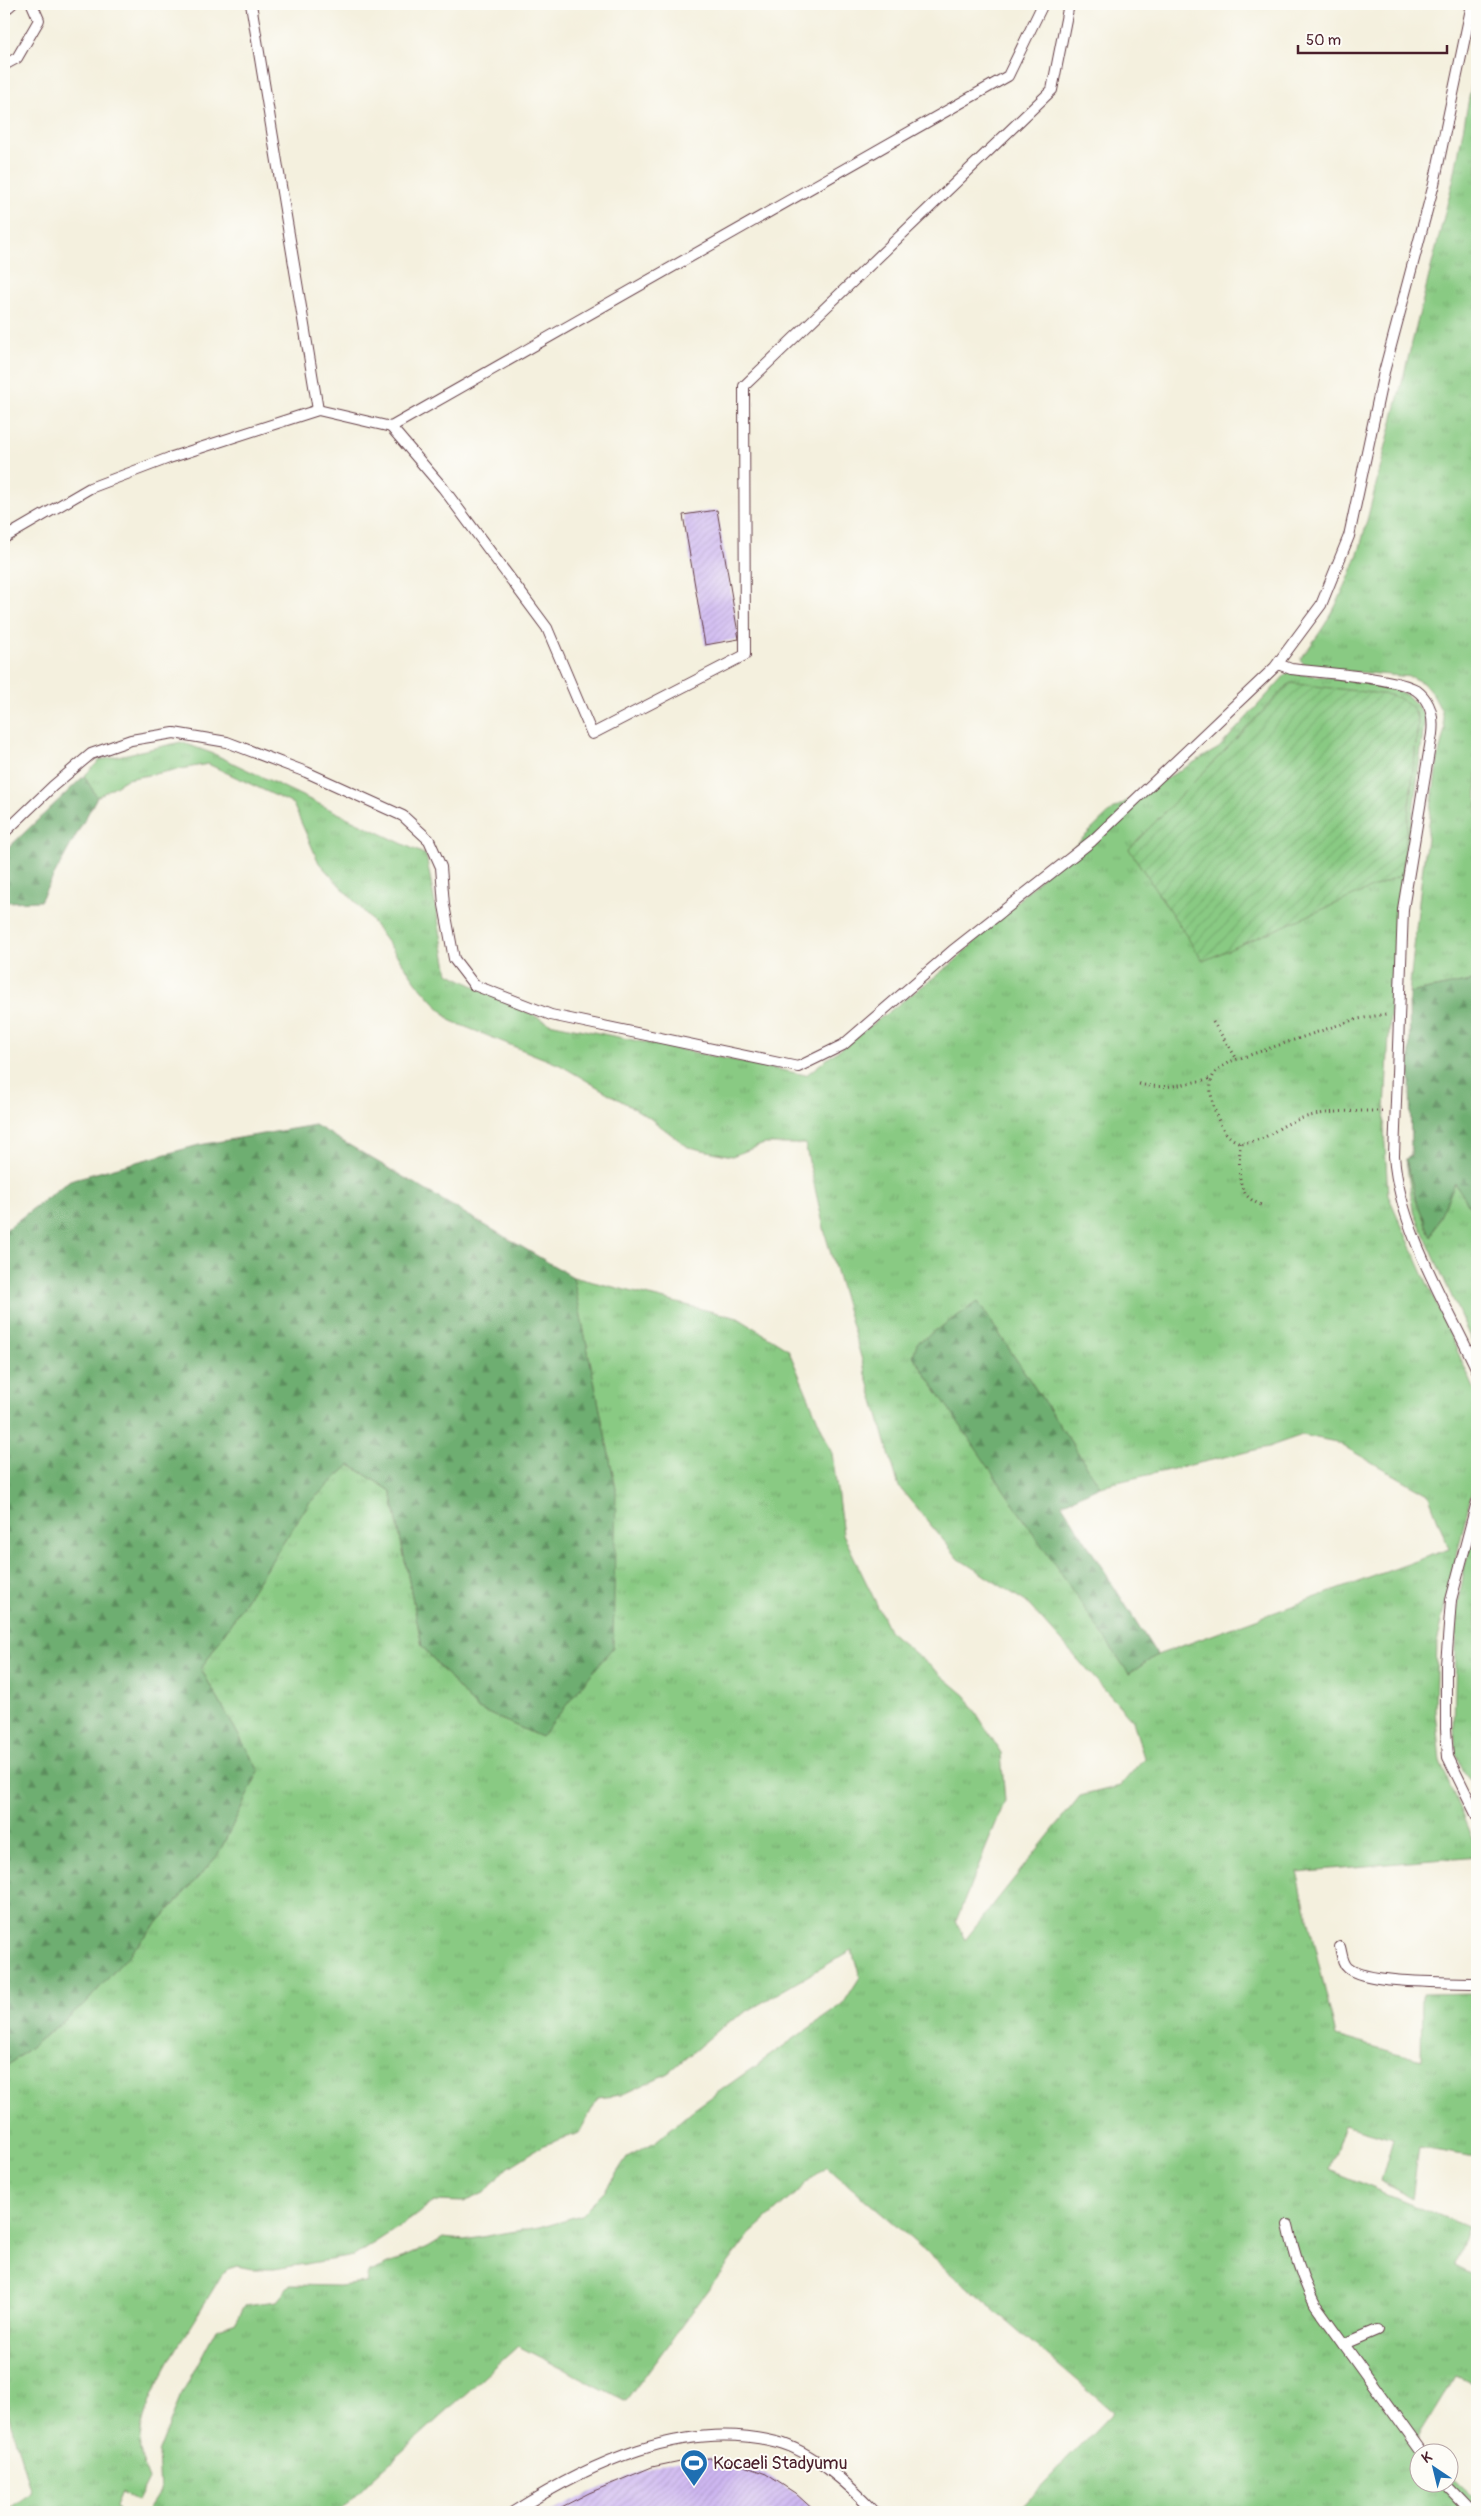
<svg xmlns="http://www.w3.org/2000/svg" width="1481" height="2516" font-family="Pangolin,sans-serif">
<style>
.grass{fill:url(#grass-tufts);stroke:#6a7457;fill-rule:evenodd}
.forest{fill:url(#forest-firs);stroke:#5c664e}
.garden{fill:url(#garden-furrows);stroke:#6a7457}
.building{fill:url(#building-hatch)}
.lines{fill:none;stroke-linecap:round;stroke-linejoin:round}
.service-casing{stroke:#643e46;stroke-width:12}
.path{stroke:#643e46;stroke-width:3;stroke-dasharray:1 4;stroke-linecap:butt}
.service{stroke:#fff;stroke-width:10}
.labels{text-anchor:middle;stroke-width:4;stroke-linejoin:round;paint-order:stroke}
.poi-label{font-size:18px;fill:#4a1f2b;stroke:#fdfcf7;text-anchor:start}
</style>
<defs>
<pattern id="grass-tufts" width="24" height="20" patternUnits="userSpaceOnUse" patternTransform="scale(1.25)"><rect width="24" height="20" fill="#89ca83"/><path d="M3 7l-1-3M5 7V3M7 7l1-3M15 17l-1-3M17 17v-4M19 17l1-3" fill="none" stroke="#78ad71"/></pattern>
<pattern id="forest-firs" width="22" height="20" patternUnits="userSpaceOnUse" patternTransform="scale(1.25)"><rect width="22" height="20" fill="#6eae71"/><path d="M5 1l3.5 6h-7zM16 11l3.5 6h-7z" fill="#5c8d5d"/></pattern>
<pattern id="garden-furrows" width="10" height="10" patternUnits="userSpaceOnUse" patternTransform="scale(1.25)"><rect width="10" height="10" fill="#89ca83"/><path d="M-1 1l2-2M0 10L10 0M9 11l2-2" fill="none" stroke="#78ad71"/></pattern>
<pattern id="building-hatch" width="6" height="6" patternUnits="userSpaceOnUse" patternTransform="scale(1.25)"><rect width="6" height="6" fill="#ceb7f1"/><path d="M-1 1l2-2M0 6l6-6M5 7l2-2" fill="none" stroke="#b29dcf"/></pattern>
</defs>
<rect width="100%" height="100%" fill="#fdfcf7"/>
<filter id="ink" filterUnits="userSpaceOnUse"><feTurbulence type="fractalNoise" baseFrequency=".02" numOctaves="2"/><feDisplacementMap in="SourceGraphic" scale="10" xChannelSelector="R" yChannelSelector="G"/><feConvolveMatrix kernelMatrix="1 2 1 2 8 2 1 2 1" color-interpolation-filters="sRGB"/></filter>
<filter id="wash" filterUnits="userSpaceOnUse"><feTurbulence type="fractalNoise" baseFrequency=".0096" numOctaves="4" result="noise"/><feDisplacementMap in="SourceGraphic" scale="20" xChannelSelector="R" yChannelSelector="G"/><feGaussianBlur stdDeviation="1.12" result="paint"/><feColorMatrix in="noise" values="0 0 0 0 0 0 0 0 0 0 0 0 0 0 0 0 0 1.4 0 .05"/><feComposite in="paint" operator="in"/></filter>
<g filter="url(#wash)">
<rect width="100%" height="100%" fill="#f4f0de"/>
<!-- grass -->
<g class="grass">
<path d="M1477 56V980L1409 993 1422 874 1438 758 1445 728 1441 710 1433 695 1423 683 1411 677 1315 668 1306 667 1300 659C1330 622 1344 593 1360 548L1454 177Z"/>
<path d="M1288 672C1314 676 1384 682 1405 694 1414 700 1419 708 1425 717L1392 980 1384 1128 1388 1195 1477 1395V1470L1437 1639 1435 1710 1440 1761 1477 1851V1856L1297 1872 1336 2036 1421 2060 1422 1994 1477 1993V2156L1419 2147 1412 2198 1381 2181 1393 2139 1344 2125 1329 2170 1468 2227 1455 2265 1477 2276V2386L1456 2376 1415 2443 1418 2454V2484H1448L1449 2474 1477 2500V2512H1016L1113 2412 826 2166 749 2235 626 2401 518 2346 373 2478 339 2512H147L160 2491 158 2453 180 2397 216 2329 236 2322 245 2305 277 2301 290 2285 339 2286 366 2283 368 2273 428 2247 443 2238 464 2240 539 2227 581 2215 605 2191 627 2157 655 2142 693 2110 843 2004 860 1977 852 1950 727 2023 668 2073 621 2095 598 2098 579 2133 544 2145 503 2171 485 2193 464 2202 434 2201 411 2219 354 2256 274 2269H252L237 2266 228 2269 221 2276C196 2320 145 2389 140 2438 138 2452 144 2466 149 2479L138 2501 122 2492 116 2506 118 2512H4L31 2493 4 2400V2068L84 2005 218 1855 259 1771 201 1669 309 1503 350 1465 391 1491 422 1646 476 1708 541 1737 616 1489 573 1277 738 1318 788 1349 832 1453 843 1534 890 1632 966 1696 1001 1753 1005 1801 956 1921 965 1940 1080 1796 1120 1786 1144 1758 1133 1721 1026 1602 959 1559 899 1487 826 1237 805 1144H764L732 1156 688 1147 647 1116 560 1065 451 1021 417 983 368 916 319 863 293 804 208 764 127 779 97 797 84 776 100 760 181 742 214 754 426 855 448 973 549 1023 806 1075 954 962 1113 809 1219 748ZM1416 712 1418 723 1402 874ZM978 1302 1100 1486 1268 1447 1302 1435 1336 1442 1428 1494 1449 1549 1157 1655 1129 1674Z"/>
<polygon points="1406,1159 1416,1200 1431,1237 1455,1182 1477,1218 1477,1353 1413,1210"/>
<polygon points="1477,1527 1477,1788 1464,1772 1456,1754 1454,1727 1457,1612 1465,1565"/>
</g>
<!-- forest -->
<g class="forest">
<polygon points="84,776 97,797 40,901 4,902 4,852"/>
<polygon points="1477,980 1477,1218 1455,1183 1431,1237 1416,1200 1406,1159 1411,1155 1409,993"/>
<polygon points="315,1125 573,1277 616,1489 613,1647 541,1737 476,1708 422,1646 391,1491 350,1465 309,1503 201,1669 259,1771 218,1855 84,2005 4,2068 4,1231 70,1180 199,1145"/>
<polygon points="978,1302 1100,1486 1062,1504 1157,1655 1129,1674 913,1356 917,1343"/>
</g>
<!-- garden -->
<path class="garden" d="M1290 683 1390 695C1407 701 1414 705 1418 723L1402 875 1203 961 1129 849Z"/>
<g id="blocks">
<!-- building -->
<g class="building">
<polygon points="717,510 739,639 705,645 683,515"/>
<polygon points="710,2458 736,2463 766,2474 795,2493 816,2512 552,2512 589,2493 652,2467 685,2460"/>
</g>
</g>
</g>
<g filter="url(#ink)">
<use href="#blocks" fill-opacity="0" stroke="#643e46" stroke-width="1"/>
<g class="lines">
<!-- service casing -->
<g class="service-casing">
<g id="service">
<polyline points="251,4 318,410"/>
<polyline points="4,11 12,4"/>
<polyline points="4,65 17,58 39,20 32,4"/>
<polyline points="391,427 443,488 547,628 592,734 745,655 744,386 1052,90 1069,4"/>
<polyline points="4,538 90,488 169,458 318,410 391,427 1008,76 1043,4"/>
<path d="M1278 664 1291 669C1317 672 1398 678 1416 690 1431 701 1434 717 1432 734L1403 909 1394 1156C1400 1231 1446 1303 1477 1370"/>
<polyline points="4,833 53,786 91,754 131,740 174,733 227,742 306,772 403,816 429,840 441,867 444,905 454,959 474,985 551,1015 798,1067 843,1045 952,951 1092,841 1275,667 1321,605 1349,536 1384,372 1434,184 1472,4"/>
<polyline points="1477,1502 1451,1600 1446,1665 1446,1729 1448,1757 1477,1816"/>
<path d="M1340 1947C1342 1954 1342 1963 1348 1968 1366 1984 1450 1982 1477 1983"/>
<path d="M1288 2225C1294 2254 1301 2278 1315 2304L1423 2454"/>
<polyline points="1344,2344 1377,2330"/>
<polyline points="1445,2484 1472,2512"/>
<path d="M513 2512C589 2464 684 2418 777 2442 812 2451 851 2486 875 2512"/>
</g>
</g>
<!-- path -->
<g class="path">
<polyline points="1213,1022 1237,1059"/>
<path d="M1139 1084C1167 1090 1185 1084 1212 1078"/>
<path d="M1382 1111C1352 1111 1322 1110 1294 1121 1271 1130 1269 1141 1240 1143 1237 1141 1233 1140 1230 1137 1218 1128 1207 1093 1212 1079 1214 1070 1225 1065 1232 1061L1353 1020 1386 1014"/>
<path d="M1240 1143C1240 1170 1233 1196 1264 1206"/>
</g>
<!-- service -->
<use href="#service" class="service"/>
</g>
</g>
<!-- icons -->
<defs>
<g id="stadium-pin" transform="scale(1.4375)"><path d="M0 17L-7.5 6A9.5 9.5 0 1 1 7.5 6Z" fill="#1f6fb2" stroke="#fdfcf7"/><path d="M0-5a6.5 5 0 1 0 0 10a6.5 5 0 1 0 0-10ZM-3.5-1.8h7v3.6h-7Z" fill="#fff"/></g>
</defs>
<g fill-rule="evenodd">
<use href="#stadium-pin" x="694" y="2463"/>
</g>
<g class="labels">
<!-- poi labels -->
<g class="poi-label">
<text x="713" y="2469">Kocaeli Stadyumu</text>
</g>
</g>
<!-- margin -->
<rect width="1481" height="2516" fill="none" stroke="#fdfcf7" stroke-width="20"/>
<!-- north arrow -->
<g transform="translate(1434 2468) rotate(325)"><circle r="24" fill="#fdfcf7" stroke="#b5a4a5"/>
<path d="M0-4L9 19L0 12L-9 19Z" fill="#1f6fb2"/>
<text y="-8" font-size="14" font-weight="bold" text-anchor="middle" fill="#4a1f2b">K</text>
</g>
<!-- scale -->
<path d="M1298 45v8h149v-8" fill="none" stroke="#4a1f2b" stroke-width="2.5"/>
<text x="1306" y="45" font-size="15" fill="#4a1f2b" stroke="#fdfcf7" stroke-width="4" paint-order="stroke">50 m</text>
</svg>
